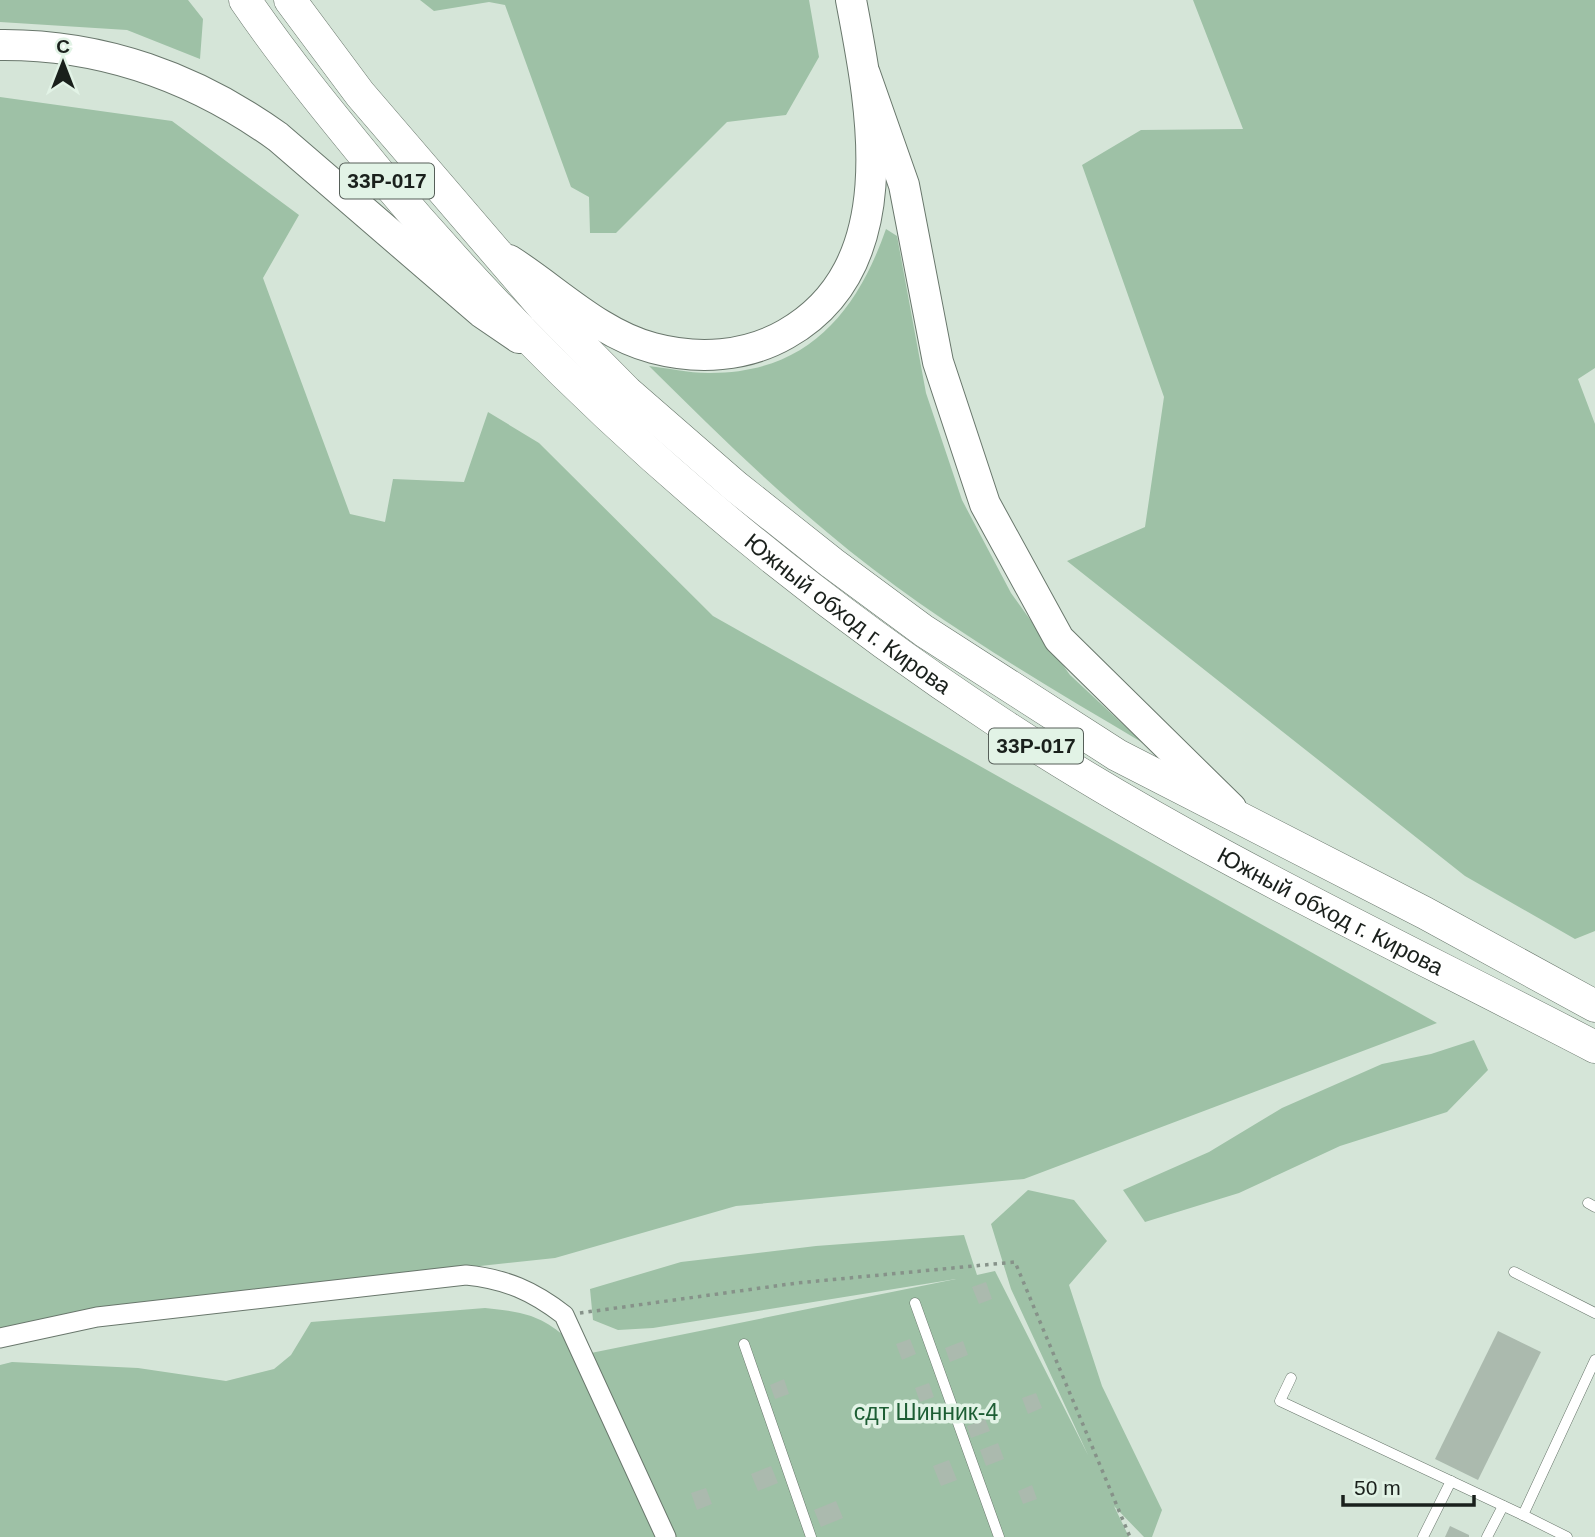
<svg xmlns="http://www.w3.org/2000/svg" width="1595" height="1537" font-family="Helvetica,sans-serif">
<style>
.green{fill:#9ec1a6}
.building{fill:#abbaae}
.lines{fill:none;stroke-linecap:round;stroke-linejoin:round}
.service-casing{stroke:#69776c;stroke-width:11}
.minor-casing{stroke:#69776c;stroke-width:21}
.primary-casing{stroke:#69776c;stroke-width:32}
.trunk-casing{stroke:#69776c;stroke-width:33}
.path{stroke:#869289;stroke-width:3.5;stroke-dasharray:3.5 5;stroke-linecap:butt}
.service{stroke:#fff;stroke-width:10}
.minor{stroke:#fff;stroke-width:19}
.primary{stroke:#fff;stroke-width:30}
.trunk{stroke:#fff;stroke-width:32}
.labels{text-anchor:middle;stroke-width:7;stroke-linejoin:round;paint-order:stroke}
.shield{fill:#e2f3e6;stroke:#565f59;stroke-width:2}
.shield-label{font-size:21px;font-weight:bold;fill:#1a201c}
.street-label{font-size:23px;fill:#1a201c;stroke:#e2f3e6}
.park-label{font-size:23px;fill:#1d5e34;stroke:#e2f3e6}
</style>
<rect width="100%" height="100%" fill="#d5e5d8"/>
<!-- green -->
<g class="green">
<polygon points="0,0 188,0 203,19 200,59 127,30 0,22"/>
<polygon points="420,0 809,0 819,57 786,115 727,122 616,233 590,233 589,197 571,187 505,5 489,2 434,11"/>
<polygon points="1193,0 1595,0 1595,368 1578,379 1595,424 1595,931 1575,939 1465,876 1067,561 1145,527 1164,397 1082,165 1141,130 1243,129"/>
<polygon points="0,97 172,121 299,215 263,278 350,514 385,522 393,479 464,482 488,412 539,443 713,616 1437,1023 1024,1179 736,1206 555,1258 192,1297 0,1328"/>
<path d="M886 229 897 236 926 393 962 500 1011 593 1070 675 1143 743C1035 679 924 614 828 533 765 481 707 423 649 366 668 368 688 373 708 373 805 374 856 315 886 229Z"/>
<polygon points="1474,1040 1488,1070 1447,1112 1340,1146 1239,1193 1145,1222 1123,1190 1209,1152 1282,1108 1382,1064 1431,1054"/>
<polygon points="1028,1190 1074,1200 1107,1241 1069,1285 1102,1386 1162,1510 1152,1537 1144,1537 1114,1506 1129,1537 669,1537 586,1354 956,1279 653,1328 618,1330 593,1320 590,1289 681,1262 816,1246 964,1235 977,1275 995,1271 1088,1455 1011,1289 991,1224"/>
<path d="M485 1308C522 1312 539 1314 568 1339L661 1537H0V1365L12 1362 138 1368 226 1381 274 1369 291 1355 311 1322Z"/>
</g>
<!-- building -->
<g class="building">
<polygon points="986,1282 992,1299 979,1304 972,1287"/>
<polygon points="1498,1331 1541,1352 1478,1480 1435,1459"/>
<polygon points="910,1339 916,1354 902,1360 896,1344"/>
<polygon points="963,1341 968,1355 950,1362 945,1348"/>
<polygon points="784,1379 789,1394 775,1399 770,1385"/>
<polygon points="929,1383 934,1397 920,1402 915,1388"/>
<polygon points="1036,1393 1042,1408 1028,1414 1022,1398"/>
<polygon points="985,1419 990,1431 971,1438 967,1426"/>
<polygon points="998,1443 1004,1459 986,1466 980,1450"/>
<polygon points="949,1460 957,1480 941,1486 933,1466"/>
<polygon points="771,1466 778,1483 758,1491 751,1474"/>
<polygon points="1032,1485 1037,1499 1023,1504 1018,1491"/>
<polygon points="706,1488 712,1504 697,1510 691,1493"/>
<polygon points="836,1501 843,1518 821,1527 814,1510"/>
<polygon points="1450,1526 1469,1535 1469,1537 1445,1537"/>
</g>
<g class="lines">
<!-- service casing -->
<g class="service-casing">
<g id="service">
<polyline points="1588,1203 1595,1207"/>
<polyline points="1514,1272 1595,1313"/>
<polyline points="915,1303 999,1537"/>
<polyline points="744,1344 811,1537"/>
<polyline points="1291,1378 1280,1401 1523,1515"/>
<polyline points="1423,1537 1451,1481"/>
<polyline points="1487,1537 1503,1506"/>
<polyline points="1567,1537 1523,1515 1595,1360"/>
</g>
</g>
<!-- minor casing -->
<g class="minor-casing">
<path id="minor" d="M0 1338 97 1317 466 1275C506 1279 533 1291 564 1315L666 1537"/>
</g>
<!-- primary casing -->
<g class="primary-casing">
<g id="primary">
<path d="M0 45C102 44 196 78 278 137L481 312 519 338"/>
<polyline points="865,74 904,185 938,362 985,504 1059,639 1231,808"/>
<path d="M509 260C555 289 599 334 653 348 698 360 746 357 786 334 904 267 872 110 851 0"/>
</g>
</g>
<!-- trunk casing -->
<g class="trunk-casing">
<g id="trunk">
<path id="s1" d="M245 0C286 60 332 116 378 172 558 387 765 569 1000 723 1188 847 1395 943 1595 1047"/>
<polyline points="290,0 360,94 544,308 627,392 735,486 832,563 924,631 1117,755 1425,913 1595,1006"/>
</g>
</g>
<!-- path -->
<polyline class="path" points="580,1313 797,1283 1015,1262 1130,1537"/>
<!-- service -->
<use href="#service" class="service"/>
<!-- minor -->
<use href="#minor" class="minor"/>
<!-- primary -->
<use href="#primary" class="primary"/>
<!-- trunk -->
<use href="#trunk" class="trunk"/>
</g>
<g class="labels">
<!-- shield labels -->
<g class="shield">
<rect x="340" y="163.5" width="94" height="35" rx="5"/>
<rect x="989" y="728.5" width="94" height="35" rx="5"/>
</g>
<g class="shield-label">
<text x="387" y="188">33Р-017</text>
<text x="1036" y="753">33Р-017</text>
</g>
<!-- street labels -->
<g class="street-label">
<text dy="8" stroke="none"><textPath href="#s1" startOffset="864">Южный обход г. Кирова</textPath></text>
<text dy="8" stroke="none"><textPath href="#s1" startOffset="1432">Южный обход г. Кирова</textPath></text>
</g>
<!-- park labels -->
<g class="park-label">
<text x="926" y="1420">сдт Шинник-4</text>
</g>
</g>
<!-- north arrow -->
<g transform="translate(63 63)" stroke="#e2f3e6" stroke-width="5" paint-order="stroke">
<path d="M0-5L12 26L0 18L-12 26Z" fill="#1a201c"/>
<text y="-10" font-size="19" font-weight="bold" text-anchor="middle" fill="#1a201c">С</text>
</g>
<!-- scale -->
<path d="M1343 1495v10h131v-10" fill="none" stroke="#1a201c" stroke-width="3.5"/>
<text x="1354" y="1495" font-size="21" fill="#1a201c" stroke="#e2f3e6" stroke-width="5" paint-order="stroke">50 m</text>
</svg>
